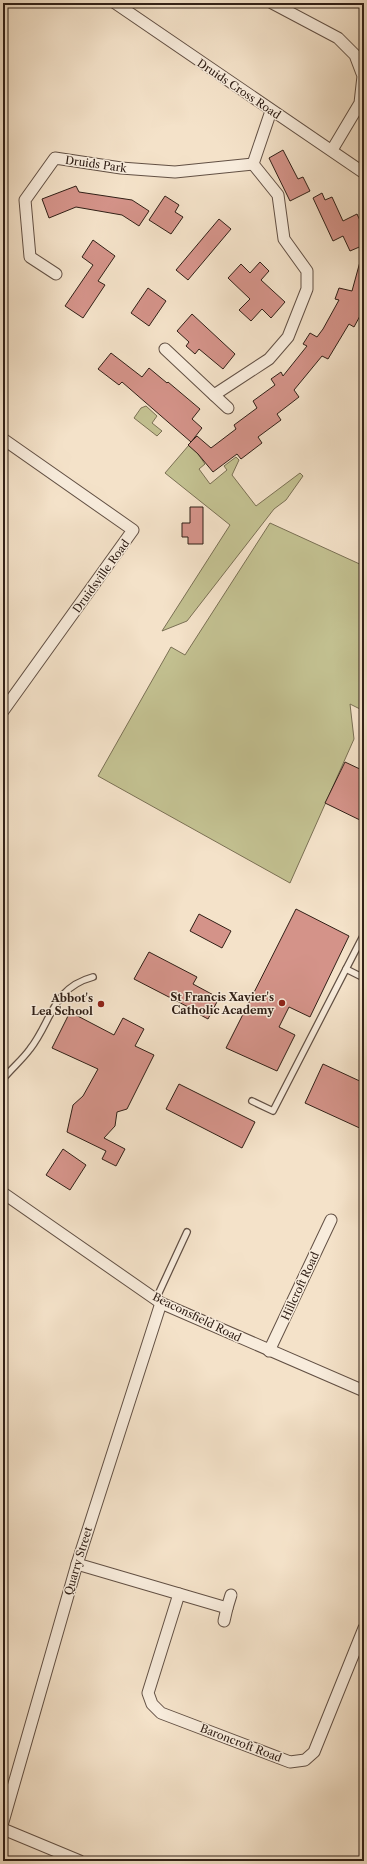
<svg xmlns="http://www.w3.org/2000/svg" width="367" height="1864" font-family="'Libre Caslon Text',serif">
<style>
.green{fill:#c3c191;stroke:#7a7054}
.building{fill:#d49389;stroke:#312017}
.lines{fill:none;stroke-linecap:round;stroke-linejoin:round}
.lane-casing{stroke:#625044;stroke-width:8}
.street-casing{stroke:#625044;stroke-width:13}
.lane{stroke:#f8ecdc;stroke-width:5.5}
.street{stroke:#f8ecdc;stroke-width:11}
.poi-dot{fill:#8f2418;stroke:#f8ecdc;stroke-width:1.5}
.labels{text-anchor:middle;stroke-width:3;stroke-linejoin:round;paint-order:stroke}
.street-label{font-size:11px;fill:#312017;stroke:#f8ecdc}
.poi-label{font-size:11px;font-weight:bold;fill:#312017;stroke:#f8ecdc;text-anchor:end}
</style>
<rect width="100%" height="100%" fill="#f4e2c9"/>
<filter id="stains"><feTurbulence type="fractalNoise" baseFrequency=".005" numOctaves="4"/><feColorMatrix values="0 0 0 0 .2 0 0 0 0 .09 0 0 0 0 .02 0 0 0 .5 -.17"/></filter>
<radialGradient id="worn" r=".72"><stop offset=".6" stop-color="#630" stop-opacity="0"/><stop offset="1" stop-color="#630" stop-opacity=".3"/></radialGradient>
<!-- green -->
<g class="green">
<polygon points="146,406 157,416 152,423 162,431 157,436 134,418 141,408"/>
<polygon points="189,445 198,454 205,464 199,469 210,484 227,470 224,466 236,457 239,460 232,475 256,506 300,473 303,476 286,500 274,509 187,621 162,631 230,525 165,473"/>
<polygon points="270,523 364,566 364,711 350,704 354,739 290,883 98,776 171,647 185,655"/>
</g>
<!-- building -->
<g class="building">
<polygon points="283,150 298,179 303,177 310,191 290,201 269,158"/>
<polygon points="76,186 79,192 132,200 149,211 139,226 122,215 76,207 49,218 42,199"/>
<polygon points="322,193 325,200 332,197 343,221 357,214 364,229 364,245 350,251 343,236 333,241 313,198"/>
<polygon points="165,196 179,205 175,212 183,217 171,234 149,220"/>
<polygon points="219,219 231,229 188,280 176,270"/>
<polygon points="93,240 115,256 98,281 105,285 83,318 65,306 93,265 82,257"/>
<polygon points="361,258 364,259 364,304 361,314 354,327 349,324 328,359 322,356 294,390 299,397 277,414 281,420 258,437 262,443 241,459 237,454 213,472 198,454 188,445 197,436 211,448 236,429 234,425 257,408 253,401 275,385 271,379 281,372 283,376 307,346 303,344 310,333 317,337 323,329 339,300 335,299 339,288 352,291"/>
<polygon points="260,262 269,271 261,280 285,302 271,318 262,309 251,321 239,310 250,299 228,278 241,264 250,273"/>
<polygon points="148,288 166,301 149,326 131,313"/>
<polygon points="192,314 235,354 223,369 199,349 195,354 186,346 189,342 177,331"/>
<polygon points="111,353 142,377 149,368 167,383 168,382 200,409 192,419 202,428 191,442 122,382 119,385 98,369"/>
<polygon points="190,507 203,507 203,544 188,544 188,537 182,537 182,523 190,523"/>
<polygon points="345,762 364,771 364,822 325,803"/>
<polygon points="296,909 349,936 310,1017 289,1007 279,1027 295,1035 277,1071 226,1048"/>
<polygon points="199,914 231,931 222,948 190,931"/>
<polygon points="149,952 197,977 193,984 219,998 208,1019 193,1011 194,1010 134,979"/>
<polygon points="70,1012 114,1035 123,1018 144,1029 135,1046 154,1055 127,1109 117,1112 115,1126 104,1138 125,1149 116,1166 102,1159 106,1151 67,1132 73,1105 83,1096 98,1069 52,1048"/>
<polygon points="323,1064 364,1083 364,1130 305,1103"/>
<polygon points="179,1084 255,1122 242,1148 166,1109"/>
<polygon points="63,1149 86,1165 70,1190 46,1175"/>
</g>
<g class="lines">
<!-- lane casing -->
<g class="lane-casing">
<g id="lane">
<polyline points="346,969 364,978"/>
<path d="M3 1079C12 1068 22 1060 30 1049 52 1021 52 988 93 977"/>
<polyline points="252,1101 273,1111 364,934"/>
<polyline points="156,1299 187,1232"/>
</g>
</g>
<!-- street casing -->
<g class="street-casing">
<g id="street">
<polyline points="115,3 364,173"/>
<polyline points="272,3 338,38 355,55 363,76 360,103 332,150"/>
<polyline points="56,274 30,257 25,200 55,158 121,168 175,172 253,164"/>
<polyline points="165,349 214,395 269,359 288,337 307,289 307,271 284,239 278,195 253,164 271,111"/>
<polyline points="214,395 228,408"/>
<polyline points="3,439 133,530 3,711"/>
<polyline points="3,1193 161,1303 364,1391"/>
<polyline points="269,1351 331,1220"/>
<polyline points="77,1564 227,1608 231,1595"/>
<polyline points="179,1594 148,1693 152,1704 161,1713 290,1762 305,1760 314,1752 364,1628"/>
<polyline points="224,1621 227,1608"/>
<polyline points="3,1822 77,1564 161,1303"/>
<polyline points="3,1829 80,1861"/>
</g>
</g>
<!-- lane -->
<use href="#lane" class="lane"/>
<!-- street -->
<use href="#street" class="street"/>
</g>
<!-- markers -->
<g class="poi-dot">
<circle cx="282" cy="1003" r="4"/>
<circle cx="101" cy="1004" r="4"/>
</g>
<g class="labels">
<!-- street labels -->
<g class="street-label">
<text transform="translate(239 89) rotate(34)" y="4">Druids Cross Road</text>
<text transform="translate(96 164) rotate(8)" y="4">Druids Park</text>
<text transform="translate(101 576) rotate(-54)" y="4">Druidsville Road</text>
<text transform="translate(300 1286) rotate(-65)" y="4">Hillcroft Road</text>
<text transform="translate(197 1317) rotate(26)" y="4">Beaconsfield Road</text>
<text transform="translate(78 1561) rotate(-73)" y="4">Quarry Street</text>
<text transform="translate(241 1743) rotate(21)" y="4">Baroncroft Road</text>
</g>
<!-- poi labels -->
<g class="poi-label">
<text x="274" y="1001">St Francis Xavier's<tspan x="274" dy="13">Catholic Academy</tspan></text>
<text x="93" y="1002">Abbot's<tspan x="93" dy="13">Lea School</tspan></text>
</g>
</g>
<!-- margin -->
<rect width="367" height="1864" fill="none" stroke="#f4e2c9" stroke-width="16"/>
<rect x="4" y="4" width="359" height="1856" fill="none" stroke="#312017" stroke-width="2"/>
<rect x="8" y="8" width="351" height="1848" fill="none" stroke="#312017"/>
<rect width="100%" height="100%" filter="url(#stains)"/>
<rect width="100%" height="100%" fill="url(#worn)"/>
</svg>
